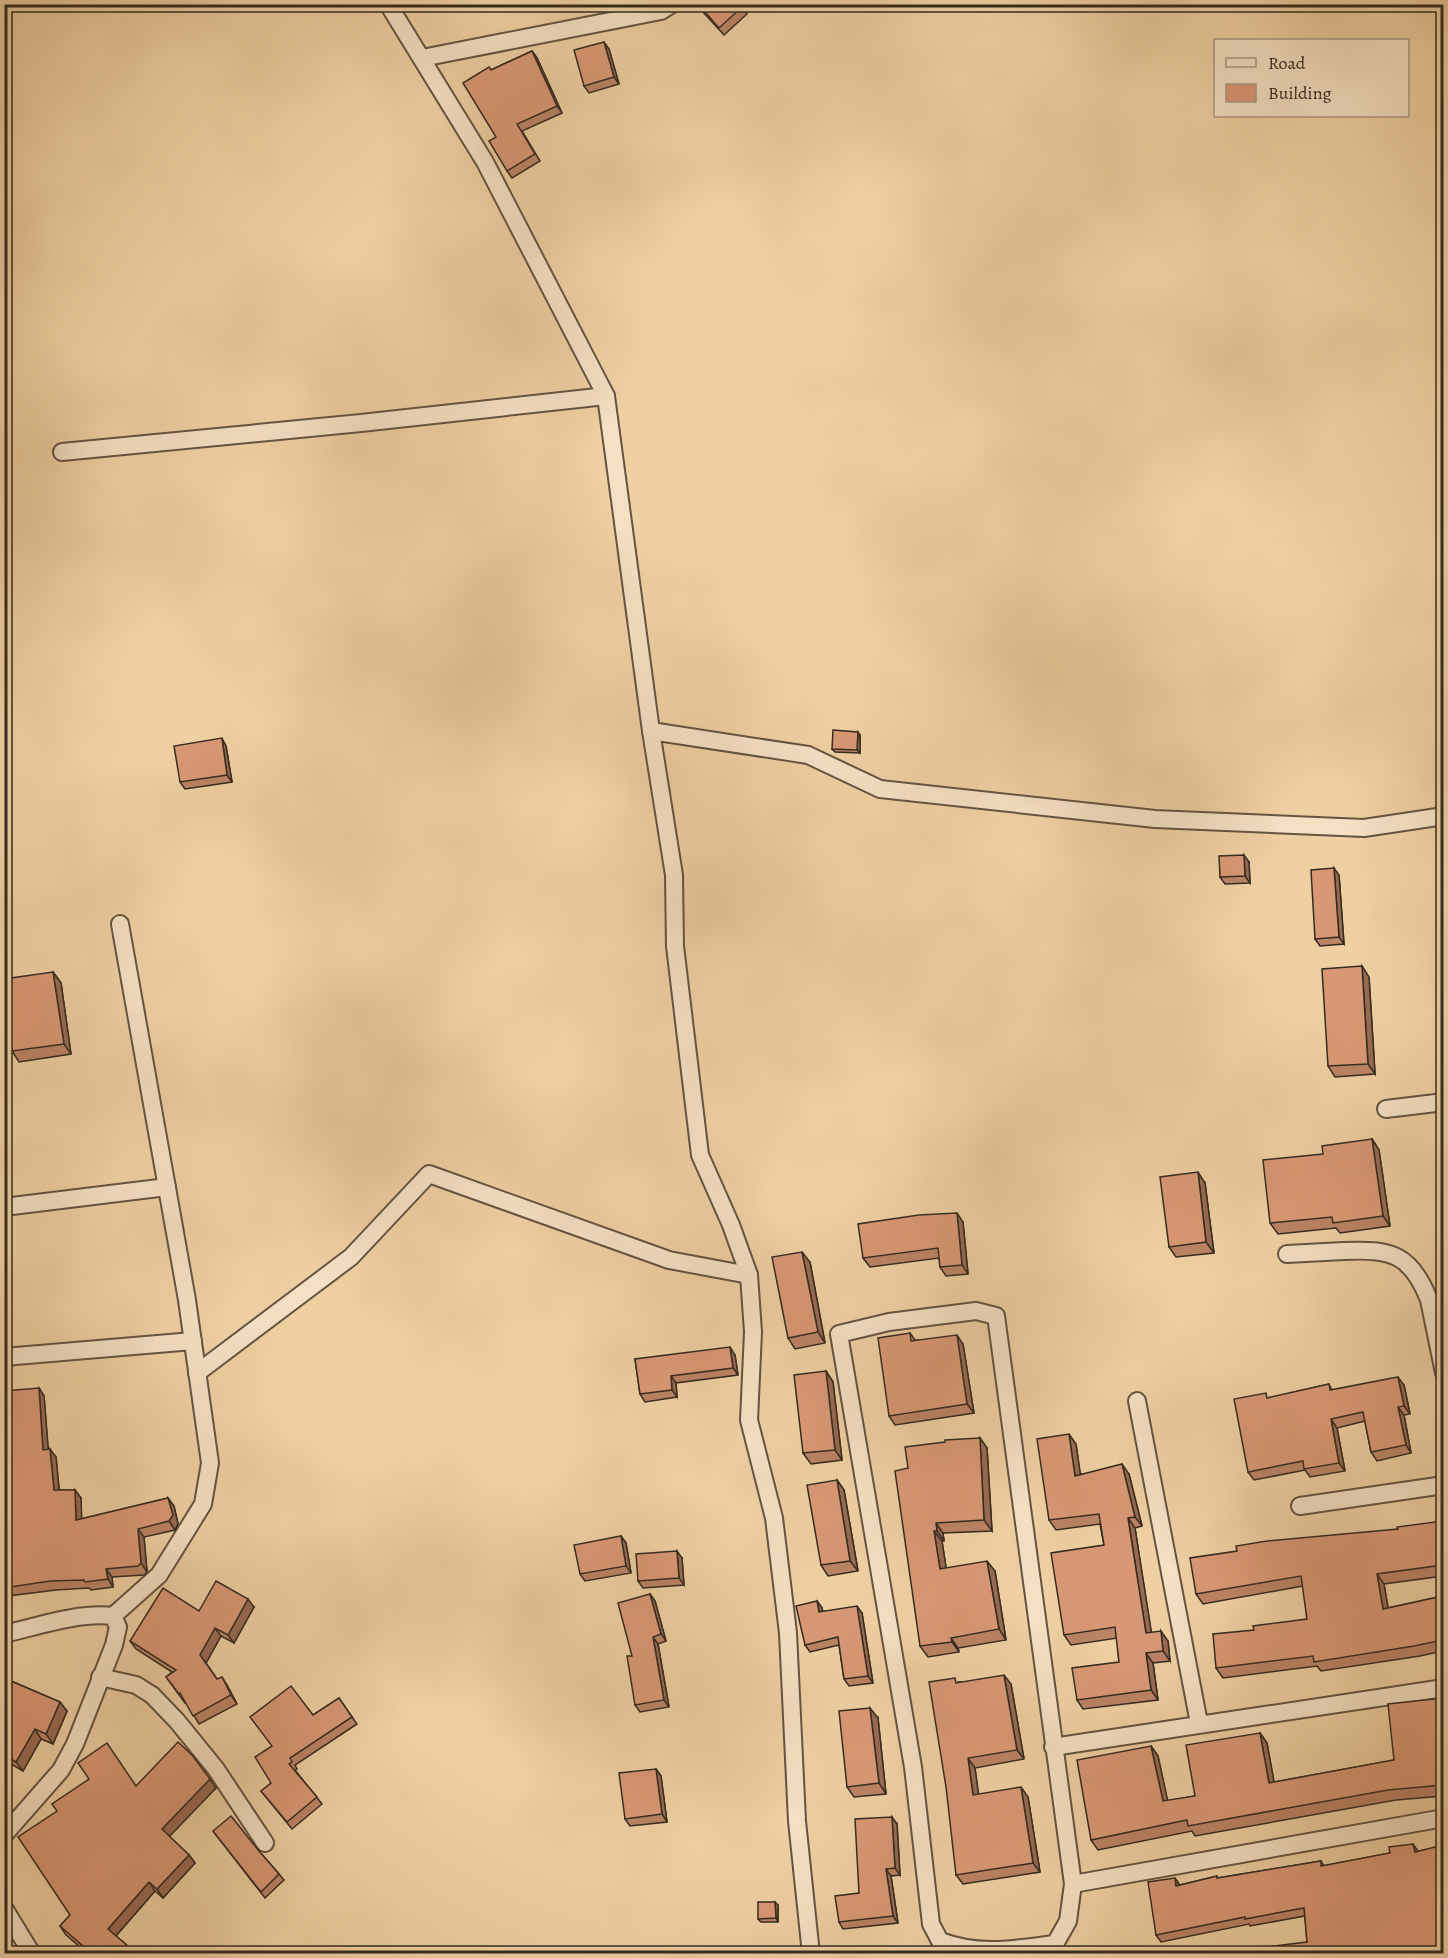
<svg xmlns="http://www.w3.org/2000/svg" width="1448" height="1958" font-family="Alegreya,serif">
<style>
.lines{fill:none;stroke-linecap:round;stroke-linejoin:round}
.minor-casing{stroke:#645441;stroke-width:20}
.minor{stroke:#f5e0c3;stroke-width:16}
.wall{fill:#bb8365;stroke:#352b20;stroke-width:1.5}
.shaded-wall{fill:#986a52;stroke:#352b20;stroke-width:1.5}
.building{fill:#d99875;stroke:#352b20;stroke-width:1.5}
</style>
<rect width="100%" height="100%" fill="#efd0a3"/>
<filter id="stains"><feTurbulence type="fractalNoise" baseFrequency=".00333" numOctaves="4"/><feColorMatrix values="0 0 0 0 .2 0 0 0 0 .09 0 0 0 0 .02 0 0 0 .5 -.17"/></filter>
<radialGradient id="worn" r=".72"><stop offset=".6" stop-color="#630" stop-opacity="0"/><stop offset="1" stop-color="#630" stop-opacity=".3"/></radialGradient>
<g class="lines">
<!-- minor casing -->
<g class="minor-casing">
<g id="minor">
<polyline points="388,4 485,162 606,396 651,731 674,875 675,946 700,1155 731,1225 749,1275 753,1332 749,1420 774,1518 788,1633 797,1821 811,1954"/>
<polyline points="422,58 661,11 672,4"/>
<polyline points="62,452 361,423 606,396"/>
<polyline points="651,731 808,755 880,789 1155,819 1364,828 1444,816"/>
<polyline points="1386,1109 1444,1102"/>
<polyline points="4,1207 167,1187"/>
<path d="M1287 1254C1306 1253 1325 1252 1344 1251 1390 1249 1411 1253 1429 1300L1444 1373"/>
<polyline points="4,1357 193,1341"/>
<polyline points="197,1373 351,1257 429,1174 669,1260 749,1275"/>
<polyline points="1137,1401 1199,1723"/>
<polyline points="1300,1506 1444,1485"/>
<polyline points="113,1616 159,1575 203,1504 210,1463 187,1300 120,924"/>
<path d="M4 1634C39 1626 78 1612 113 1616L118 1627 114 1645 75 1744 61 1770 4 1835"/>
<polyline points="100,1677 136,1685 152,1695 177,1721 216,1769 265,1843"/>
<polyline points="1053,1747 1444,1688"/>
<polyline points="1073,1884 1444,1818"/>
<polyline points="4,1908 32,1954"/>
<path d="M1055 1944C1013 1949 981 1956 940 1941L931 1924 913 1767 839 1334 889 1322 976 1311 996 1316 1073 1884 1068 1921 1055 1944 1057 1954"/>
</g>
</g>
<!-- minor -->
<use href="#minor" class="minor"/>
</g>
<!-- wall -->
<g class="wall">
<polygon points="698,4 744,4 741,6 747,14 724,35 702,11"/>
<polygon points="609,49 619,84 589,93 584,86"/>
<polygon points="532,51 537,58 562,113 522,131 540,161 512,178 507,171 496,137 491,70"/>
<polygon points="860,735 860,753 835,752 832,749"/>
<polygon points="226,746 232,782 185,789 180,782"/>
<polygon points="1249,862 1250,883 1225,884 1220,877"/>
<polygon points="1339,875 1344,944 1320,946 1315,939"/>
<polygon points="53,972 61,983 71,1054 19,1062 12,1051"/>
<polygon points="1369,977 1375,1074 1335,1077 1328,1066"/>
<polygon points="1372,1139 1379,1150 1390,1226 1340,1233 1336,1228 1278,1234 1270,1223 1323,1154"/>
<polygon points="1205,1183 1214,1253 1176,1257 1169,1247"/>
<polygon points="963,1222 968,1274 946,1276 940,1267 939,1258 870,1267 863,1258"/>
<polygon points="810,1262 825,1343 795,1349 788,1338"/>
<polygon points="910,1333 915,1340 963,1344 974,1413 895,1425 889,1416"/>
<polygon points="735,1355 738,1375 676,1383 677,1397 645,1402 640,1394 635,1359"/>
<polygon points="826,1371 833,1382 842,1460 811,1464 803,1453"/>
<polygon points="1329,1384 1332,1390 1404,1385 1410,1414 1404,1415 1411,1453 1377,1461 1371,1452 1365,1421 1337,1428 1345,1471 1310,1477 1305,1470 1254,1480 1248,1472 1269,1398"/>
<polygon points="39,1388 44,1396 48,1449 56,1457 59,1490 75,1490 81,1498 81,1519 168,1498 174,1506 178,1524 175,1530 144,1537 147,1572 144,1575 112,1577 113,1587 91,1590 89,1588 56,1590 8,1596 9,1602 4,1603 4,1503 11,1502"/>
<polygon points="980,1438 987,1448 992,1531 943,1533 944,1541 942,1541 946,1568 995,1571 1006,1640 958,1648 959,1652 928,1657 920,1646 908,1468"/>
<polygon points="1076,1444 1080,1474 1129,1474 1142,1526 1135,1528 1151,1632 1168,1641 1170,1661 1153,1663 1158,1700 1083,1709 1077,1700 1119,1662 1117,1638 1071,1645 1064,1635 1104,1545 1100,1524 1056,1530 1049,1520"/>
<polygon points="837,1480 844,1490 858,1571 828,1576 821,1565"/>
<polygon points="1443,1521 1443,1576 1384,1584 1388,1608 1443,1596 1443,1651 1420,1656 1321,1671 1317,1666 1223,1678 1216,1668 1254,1630 1307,1619 1303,1586 1203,1604 1196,1594 1398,1529"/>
<polygon points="621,1536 626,1543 631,1573 585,1581 580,1574"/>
<polygon points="682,1558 684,1585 643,1588 638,1581"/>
<polygon points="650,1594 655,1601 666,1641 658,1644 669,1707 640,1712 635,1705 632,1656"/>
<polygon points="817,1601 822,1608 822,1611 862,1613 873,1683 849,1686 844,1679 839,1645 810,1652 805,1645"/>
<polygon points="254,1607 234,1643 221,1636 206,1663 217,1679 227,1685 237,1704 199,1724 186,1702 185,1703 166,1677 172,1672 136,1649 130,1641"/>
<polygon points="4,1678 60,1702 67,1711 53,1744 41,1739 23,1771 4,1760"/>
<polygon points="958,1682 1011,1684 1024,1759 975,1768 978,1794 1028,1797 1040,1872 963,1884 956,1875"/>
<polygon points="339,1698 357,1724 295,1765 297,1769 295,1770 322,1804 292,1829 261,1791 271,1783 272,1746 313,1715"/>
<polygon points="1443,1698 1443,1796 1396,1800 1195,1836 1192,1831 1098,1850 1091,1840 1151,1746 1158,1756 1167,1801 1195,1796 1260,1733 1267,1743 1274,1782 1394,1760"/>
<polygon points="878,1718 886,1794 854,1797 847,1787"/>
<polygon points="656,1769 661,1776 667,1822 630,1826 625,1819"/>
<polygon points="89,1779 137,1786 216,1788 169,1836 189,1855 195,1863 163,1898 155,1891 116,1936 136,1953 87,1953 66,1935 60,1926 70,1915 57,1811"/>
<polygon points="897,1824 900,1875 891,1876 898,1923 843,1929 839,1922 859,1893"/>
<polygon points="213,1831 259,1851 279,1874 284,1880 265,1898"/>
<polygon points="1413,1844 1307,1942 1305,1916 1250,1926 1249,1924 1161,1942 1156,1935 1180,1885 1217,1876 1218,1878 1321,1861 1324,1866 1390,1853"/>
<polygon points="778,1905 778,1922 761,1922 758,1919"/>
</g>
<!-- shaded-wall -->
<g class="shaded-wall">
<polygon points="604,42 609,49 619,84 614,77"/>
<polygon points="532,51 537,58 562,113 557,106"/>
<polygon points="858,732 860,735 860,753 857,750"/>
<polygon points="222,738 226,746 232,782 227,775"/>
<polygon points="1244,855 1249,862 1250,883 1245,876"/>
<polygon points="1334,868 1339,875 1344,944 1339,937"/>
<polygon points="1362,966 1369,977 1375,1074 1368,1064"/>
<polygon points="53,972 61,983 71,1054 64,1044"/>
<polygon points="1372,1139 1379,1150 1390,1226 1383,1216"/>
<polygon points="1198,1172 1205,1183 1214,1253 1206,1242"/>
<polygon points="957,1213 963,1222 968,1274 962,1265"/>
<polygon points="802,1252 810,1262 825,1343 818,1332"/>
<polygon points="957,1335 963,1344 974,1413 967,1404"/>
<polygon points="730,1347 735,1355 738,1375 733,1368"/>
<polygon points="826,1371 833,1382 842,1460 835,1450"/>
<polygon points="671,1376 676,1383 677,1397 672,1390"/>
<polygon points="1398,1377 1404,1385 1410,1414 1404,1406"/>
<polygon points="39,1388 44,1396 49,1458 43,1450"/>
<polygon points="1398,1407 1404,1415 1411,1453 1406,1445"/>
<polygon points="1331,1419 1337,1428 1345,1471 1339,1463"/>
<polygon points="1069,1434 1076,1444 1082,1485 1075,1476"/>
<polygon points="980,1438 987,1448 992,1531 984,1520"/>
<polygon points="50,1449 56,1457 60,1498 54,1490"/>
<polygon points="1122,1464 1129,1474 1142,1526 1135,1517"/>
<polygon points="837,1480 844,1490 858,1571 850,1561"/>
<polygon points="75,1490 81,1498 82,1528 76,1520"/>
<polygon points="168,1498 174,1506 178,1524 175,1530 169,1521"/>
<polygon points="1128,1518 1135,1528 1153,1642 1146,1633"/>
<polygon points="936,1523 943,1533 944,1541 937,1531"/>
<polygon points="138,1529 144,1537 147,1572 141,1563"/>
<polygon points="934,1531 942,1541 948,1580 940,1569"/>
<polygon points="621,1536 626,1543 631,1573 626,1566"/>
<polygon points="677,1551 682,1558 684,1585 679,1578"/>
<polygon points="987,1561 995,1571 1006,1640 999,1629"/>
<polygon points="106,1569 112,1577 113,1587 108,1579"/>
<polygon points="1377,1574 1384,1584 1390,1619 1383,1609"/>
<polygon points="4,1591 8,1596 9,1602 4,1596"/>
<polygon points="650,1594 655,1601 666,1641 661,1634"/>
<polygon points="248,1599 254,1607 234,1643 228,1635"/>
<polygon points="817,1601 822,1608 824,1619 819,1612"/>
<polygon points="857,1606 862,1613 873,1683 868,1676"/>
<polygon points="215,1628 221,1636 206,1663 200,1655"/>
<polygon points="1161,1631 1168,1641 1170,1661 1163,1651"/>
<polygon points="653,1637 658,1644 669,1707 664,1700"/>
<polygon points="951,1638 958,1648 959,1652 952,1642"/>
<polygon points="1146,1653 1153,1663 1158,1700 1151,1690"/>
<polygon points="1004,1675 1011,1684 1024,1759 1017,1750"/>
<polygon points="222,1677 227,1685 237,1704 231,1695"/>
<polygon points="60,1702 67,1711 53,1744 46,1734"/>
<polygon points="870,1708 878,1718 886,1794 879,1783"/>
<polygon points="35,1729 41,1739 23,1771 16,1762"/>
<polygon points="1260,1733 1267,1743 1276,1793 1269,1783"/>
<polygon points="1151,1746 1158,1756 1170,1811 1163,1801"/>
<polygon points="968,1758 975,1768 980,1804 973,1795"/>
<polygon points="656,1769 661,1776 667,1822 662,1814"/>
<polygon points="210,1779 216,1788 168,1838 162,1829"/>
<polygon points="1021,1787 1028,1797 1040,1872 1033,1863"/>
<polygon points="892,1817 897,1824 900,1875 895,1868"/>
<polygon points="1413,1844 1418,1851 1420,1860 1415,1852"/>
<polygon points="189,1855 195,1863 163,1898 157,1889"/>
<polygon points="886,1869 891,1876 898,1923 893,1916"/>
<polygon points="1175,1878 1180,1885 1176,1886"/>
<polygon points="149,1882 155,1891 114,1938 108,1929"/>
<polygon points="775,1902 778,1905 778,1922 776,1918"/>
</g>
<!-- building -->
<g class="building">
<polygon points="698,4 740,4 742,7 719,28"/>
<polygon points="604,42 614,77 584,86 574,50"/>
<polygon points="532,51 557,106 517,124 535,154 507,171 489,141 496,137 463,83 489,67 491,70"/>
<polygon points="833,730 858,732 857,750 832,749"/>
<polygon points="222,738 227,775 180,782 174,746"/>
<polygon points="1244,855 1245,876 1220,877 1219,856"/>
<polygon points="1334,868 1339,937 1315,939 1311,870"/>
<polygon points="1362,966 1368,1064 1328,1066 1322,969"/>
<polygon points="53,972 64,1044 12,1051 4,1000 4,979"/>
<polygon points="1372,1139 1383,1216 1333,1223 1332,1217 1270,1223 1263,1160 1323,1154 1322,1146"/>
<polygon points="1198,1172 1206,1242 1169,1247 1160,1177"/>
<polygon points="957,1213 962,1265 940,1267 938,1248 863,1258 858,1224 919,1215"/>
<polygon points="802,1252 818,1332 788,1338 772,1257"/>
<polygon points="910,1333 911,1341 957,1335 967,1404 889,1416 878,1338"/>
<polygon points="730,1347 733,1368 671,1376 672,1390 640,1394 635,1359"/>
<polygon points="826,1371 835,1450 803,1453 794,1375"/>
<polygon points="1398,1377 1404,1406 1398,1407 1406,1445 1371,1452 1363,1412 1331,1419 1339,1463 1304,1469 1303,1461 1248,1472 1234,1399 1266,1393 1267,1398 1329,1384 1330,1390"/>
<polygon points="39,1388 43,1450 50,1449 54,1490 75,1490 76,1520 168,1498 173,1515 169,1521 138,1529 141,1563 138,1566 106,1569 108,1579 85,1582 84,1580 50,1581 4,1588 4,1503 11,1502 4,1436 4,1391"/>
<polygon points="1069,1434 1075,1476 1122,1464 1135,1517 1128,1518 1146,1633 1161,1631 1163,1651 1146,1653 1151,1690 1077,1700 1072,1668 1119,1662 1115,1627 1064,1635 1051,1553 1104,1545 1099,1514 1049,1520 1037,1439"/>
<polygon points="980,1438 984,1520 936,1523 937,1531 934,1531 940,1569 987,1561 999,1629 951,1638 952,1642 920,1646 895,1471 908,1468 905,1447 945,1442 945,1440"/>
<polygon points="837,1480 850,1561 821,1565 807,1485"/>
<polygon points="1443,1521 1443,1565 1377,1574 1383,1609 1443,1596 1443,1640 1414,1646 1314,1662 1313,1656 1216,1668 1213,1634 1254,1630 1253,1626 1307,1619 1301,1576 1196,1594 1190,1558 1237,1551 1236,1546 1267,1541 1398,1529 1397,1527"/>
<polygon points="621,1536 626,1566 580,1574 574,1545"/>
<polygon points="677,1551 679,1578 638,1581 636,1554"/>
<polygon points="216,1581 248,1599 228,1635 215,1628 200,1655 217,1679 222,1677 231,1695 193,1716 180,1693 179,1694 166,1677 176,1670 130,1641 163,1588 199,1611"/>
<polygon points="650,1594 661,1634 653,1637 664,1700 635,1705 627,1656 632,1656 618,1603"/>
<polygon points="817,1601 819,1612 857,1606 868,1676 844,1679 838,1637 805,1645 796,1606"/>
<polygon points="1004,1675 1017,1750 968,1758 973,1795 1021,1787 1033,1863 956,1875 946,1787 929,1682 955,1678 956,1683"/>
<polygon points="4,1678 60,1702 46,1734 35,1729 16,1762 4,1755"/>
<polygon points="291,1686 313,1715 339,1698 352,1717 290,1758 292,1762 289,1764 317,1797 287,1822 261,1791 271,1783 255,1757 272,1746 250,1717"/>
<polygon points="1443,1698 1443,1785 1388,1790 1188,1826 1187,1820 1091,1840 1077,1760 1151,1746 1163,1801 1195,1796 1186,1745 1260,1733 1269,1783 1394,1760 1388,1704"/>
<polygon points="870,1708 879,1783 847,1787 839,1711"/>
<polygon points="178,1742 192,1755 210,1779 162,1829 189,1855 157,1889 149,1882 108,1929 136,1953 91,1953 60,1926 70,1915 18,1837 57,1811 52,1804 89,1779 78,1763 107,1743 136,1786"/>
<polygon points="656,1769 662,1814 625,1819 619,1773"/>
<polygon points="231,1816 259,1851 279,1874 261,1892 213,1831"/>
<polygon points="892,1817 895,1868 886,1869 893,1916 839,1922 835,1896 859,1893 855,1819"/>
<polygon points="1413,1844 1415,1852 1443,1845 1443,1953 1243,1953 1250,1952 1250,1949 1307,1942 1304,1908 1245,1919 1245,1917 1156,1935 1148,1882 1175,1878 1176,1886 1217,1876 1217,1878 1321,1861 1321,1866 1390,1853 1389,1847"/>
<polygon points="758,1902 775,1902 776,1918 758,1919"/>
<polygon points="779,1952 779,1953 763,1953"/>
</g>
<!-- margin -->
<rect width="1448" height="1958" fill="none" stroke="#efd0a3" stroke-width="24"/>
<rect x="6" y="6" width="1436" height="1946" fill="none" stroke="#352b20" stroke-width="3"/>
<rect x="12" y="12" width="1424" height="1934" fill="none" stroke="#352b20" stroke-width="1.5"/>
<!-- legend -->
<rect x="1214" y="39" width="195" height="78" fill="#f5e0c3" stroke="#a89882" stroke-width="1.5"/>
<rect x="1226" y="58" width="30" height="9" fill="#f5e0c3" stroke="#a89882" stroke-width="1.5"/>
<text x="1268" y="69" font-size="18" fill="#352b20">Road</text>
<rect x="1226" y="84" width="30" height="18" fill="#d99875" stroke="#a89882" stroke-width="1.5"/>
<text x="1268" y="99" font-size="18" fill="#352b20">Building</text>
<rect width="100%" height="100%" filter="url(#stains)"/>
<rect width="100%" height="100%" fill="url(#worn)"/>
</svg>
